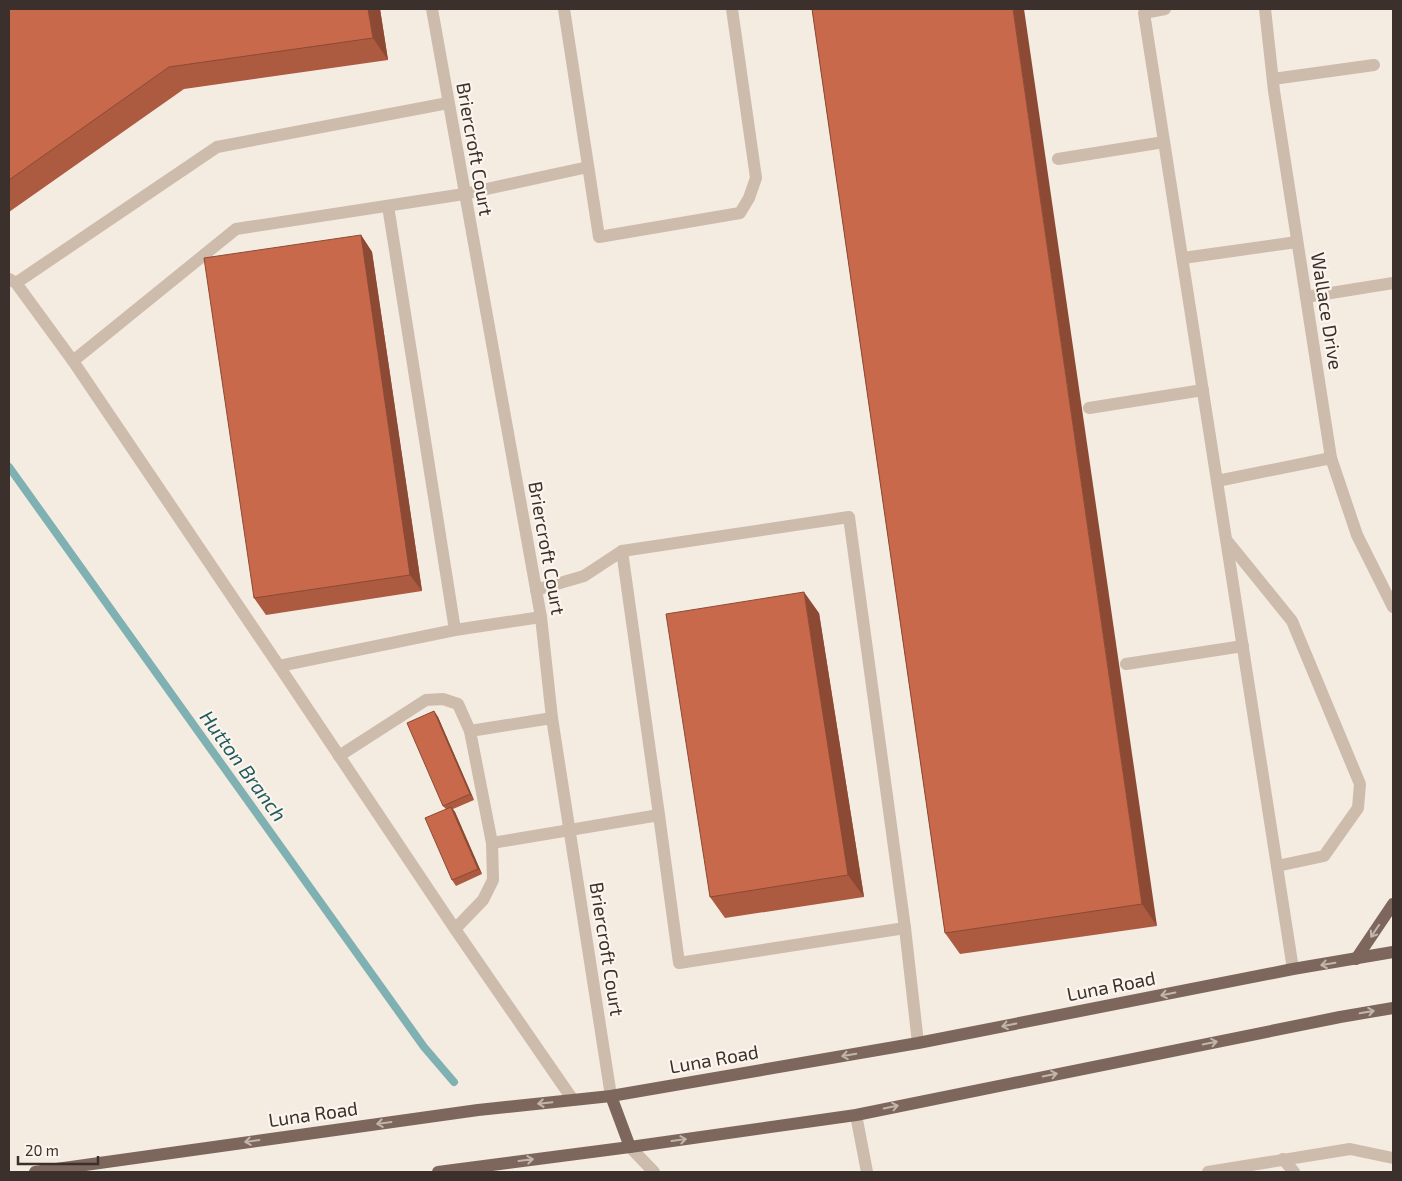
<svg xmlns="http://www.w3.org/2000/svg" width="1402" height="1181" font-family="'Exo 2',sans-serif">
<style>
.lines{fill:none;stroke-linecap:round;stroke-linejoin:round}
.stream{stroke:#7fb0b2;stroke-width:8}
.minor{stroke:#cdbbac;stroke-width:12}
.major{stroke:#7d675c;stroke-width:12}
.wall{fill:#ac5a40}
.shaded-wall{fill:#8c4a34}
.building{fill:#c8694b;stroke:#8c4a34}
.oneway{stroke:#c2b5ac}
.labels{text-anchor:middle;stroke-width:4.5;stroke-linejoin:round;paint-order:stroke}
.street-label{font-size:19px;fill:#3b302b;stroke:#fbf5ee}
.water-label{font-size:20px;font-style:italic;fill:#1f5a5e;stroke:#fbf5ee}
</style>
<rect width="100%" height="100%" fill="#f4ebe1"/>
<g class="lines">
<!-- stream -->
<polyline class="stream" points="9,467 424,1047 454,1082"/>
<!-- minor -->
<g class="minor">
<polyline points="432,9 541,617 552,718 611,1096"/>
<polyline points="564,9 599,237 740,213 749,198 756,178 732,9"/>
<polyline points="1165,9 1144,13 1293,969"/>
<polyline points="1265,9 1274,91 1331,458 1357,535 1393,607"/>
<polyline points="1273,79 1374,65"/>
<polyline points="1058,159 1164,142"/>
<polyline points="388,206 455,630"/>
<polyline points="1183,258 1297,242"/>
<polyline points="9,279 16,283 73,361"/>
<polyline points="16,283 217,147 448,103"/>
<polyline points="1306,297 1393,283"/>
<polyline points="1089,408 1203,390"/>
<polyline points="1217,481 1331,458"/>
<polyline points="1228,542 1292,621 1360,784 1358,808 1324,856 1277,866"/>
<polyline points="622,551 659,815"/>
<polyline points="536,590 584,576 622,551 849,517 905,928 918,1043"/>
<polyline points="541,617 455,630 279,666 73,361 236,229 464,194 588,167"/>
<polyline points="1126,664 1243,646"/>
<polyline points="279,666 455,929 573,1100"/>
<polyline points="339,756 426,700 443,699 458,704 470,731"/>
<polyline points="492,843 659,815 679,963 905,928"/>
<polyline points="455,929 483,900 493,880 492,843 470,731 552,718"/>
<polyline points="856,1115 867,1172"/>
<polyline points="630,1147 654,1172"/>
<polyline points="1283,1159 1294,1172"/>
<polyline points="1208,1172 1350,1149 1393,1158"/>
</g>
<!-- major -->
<g class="major">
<polyline points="1356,959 1393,904"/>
<polyline points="611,1096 630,1147"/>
<polyline points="35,1172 478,1110 611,1096 918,1043 1293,969 1393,952"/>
<polyline points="438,1172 630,1147 856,1115 1340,1017 1393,1008"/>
</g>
</g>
<!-- wall -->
<g class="wall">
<polygon points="9,9 380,9 388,60 184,89 9,212"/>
<polygon points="812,9 1157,926 960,954 945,933"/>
<polygon points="361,235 372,252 422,591 266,615 254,598"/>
<polygon points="819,613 864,897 725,918 710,897"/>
<polygon points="434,711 438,717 474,800 453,809 455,812 482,874 456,886 452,880 446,809 443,806"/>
</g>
<!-- shaded-wall -->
<g class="shaded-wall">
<polygon points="368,9 380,9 388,60 373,38"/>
<polygon points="1013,9 1024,9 1157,926 1142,904"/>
<polygon points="361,235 372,252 422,591 410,575"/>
<polygon points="804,592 819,613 864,897 848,875"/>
<polygon points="434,711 438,717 474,800 470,794"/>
<polygon points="451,807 455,812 482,874 478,869"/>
</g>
<!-- building -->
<g class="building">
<polygon points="9,9 368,9 373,38 169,67 9,180"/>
<polygon points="812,9 1013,9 1142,904 945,933"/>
<polygon points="361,235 410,575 254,598 204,258"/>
<polygon points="804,592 848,875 710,897 666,614"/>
<polygon points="434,711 470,794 443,806 407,723"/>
<polygon points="451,807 478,869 452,880 425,818"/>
</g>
<!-- one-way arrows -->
<defs><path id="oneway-shaft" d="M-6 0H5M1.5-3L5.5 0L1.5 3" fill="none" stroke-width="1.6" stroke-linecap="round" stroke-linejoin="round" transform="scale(1.25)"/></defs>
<g class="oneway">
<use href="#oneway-shaft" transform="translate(1375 931) rotate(124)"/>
<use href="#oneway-shaft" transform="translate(1328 964) rotate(171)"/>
<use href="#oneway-shaft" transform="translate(1168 994) rotate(169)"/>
<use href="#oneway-shaft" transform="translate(1367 1012) rotate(-10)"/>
<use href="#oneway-shaft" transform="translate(1009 1025) rotate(169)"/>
<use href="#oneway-shaft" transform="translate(1210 1043) rotate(-11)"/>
<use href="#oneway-shaft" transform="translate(849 1055) rotate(170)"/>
<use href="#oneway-shaft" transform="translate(1050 1075) rotate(-11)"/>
<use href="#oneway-shaft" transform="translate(545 1103) rotate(174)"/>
<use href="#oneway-shaft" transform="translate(891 1107) rotate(-11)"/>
<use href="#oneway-shaft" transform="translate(384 1123) rotate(172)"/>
<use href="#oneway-shaft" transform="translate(679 1140) rotate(-8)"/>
<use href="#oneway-shaft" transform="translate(252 1141) rotate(172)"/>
<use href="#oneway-shaft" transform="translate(526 1160) rotate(-7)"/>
</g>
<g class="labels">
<!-- street labels -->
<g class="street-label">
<text transform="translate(475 149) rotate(80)" y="7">Briercroft Court</text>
<text transform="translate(1327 311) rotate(81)" y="7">Wallace Drive</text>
<text transform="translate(547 548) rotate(80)" y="7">Briercroft Court</text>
<text transform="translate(607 949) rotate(81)" y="7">Briercroft Court</text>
<text transform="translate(1111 986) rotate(-11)" y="7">Luna Road</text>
<text transform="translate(714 1059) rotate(-10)" y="7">Luna Road</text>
<text transform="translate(313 1114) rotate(-8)" y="7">Luna Road</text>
</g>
<!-- water labels -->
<g class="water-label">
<text transform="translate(243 766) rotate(54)" y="7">Hutton Branch</text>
</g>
</g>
<!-- border -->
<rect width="1402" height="1181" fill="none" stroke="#3b302b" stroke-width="20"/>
<!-- scale -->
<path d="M18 1156v8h80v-8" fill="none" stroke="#3b302b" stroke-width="2.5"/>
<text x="25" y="1156" font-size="15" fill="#3b302b" stroke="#fbf5ee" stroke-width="4" paint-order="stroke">20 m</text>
</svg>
